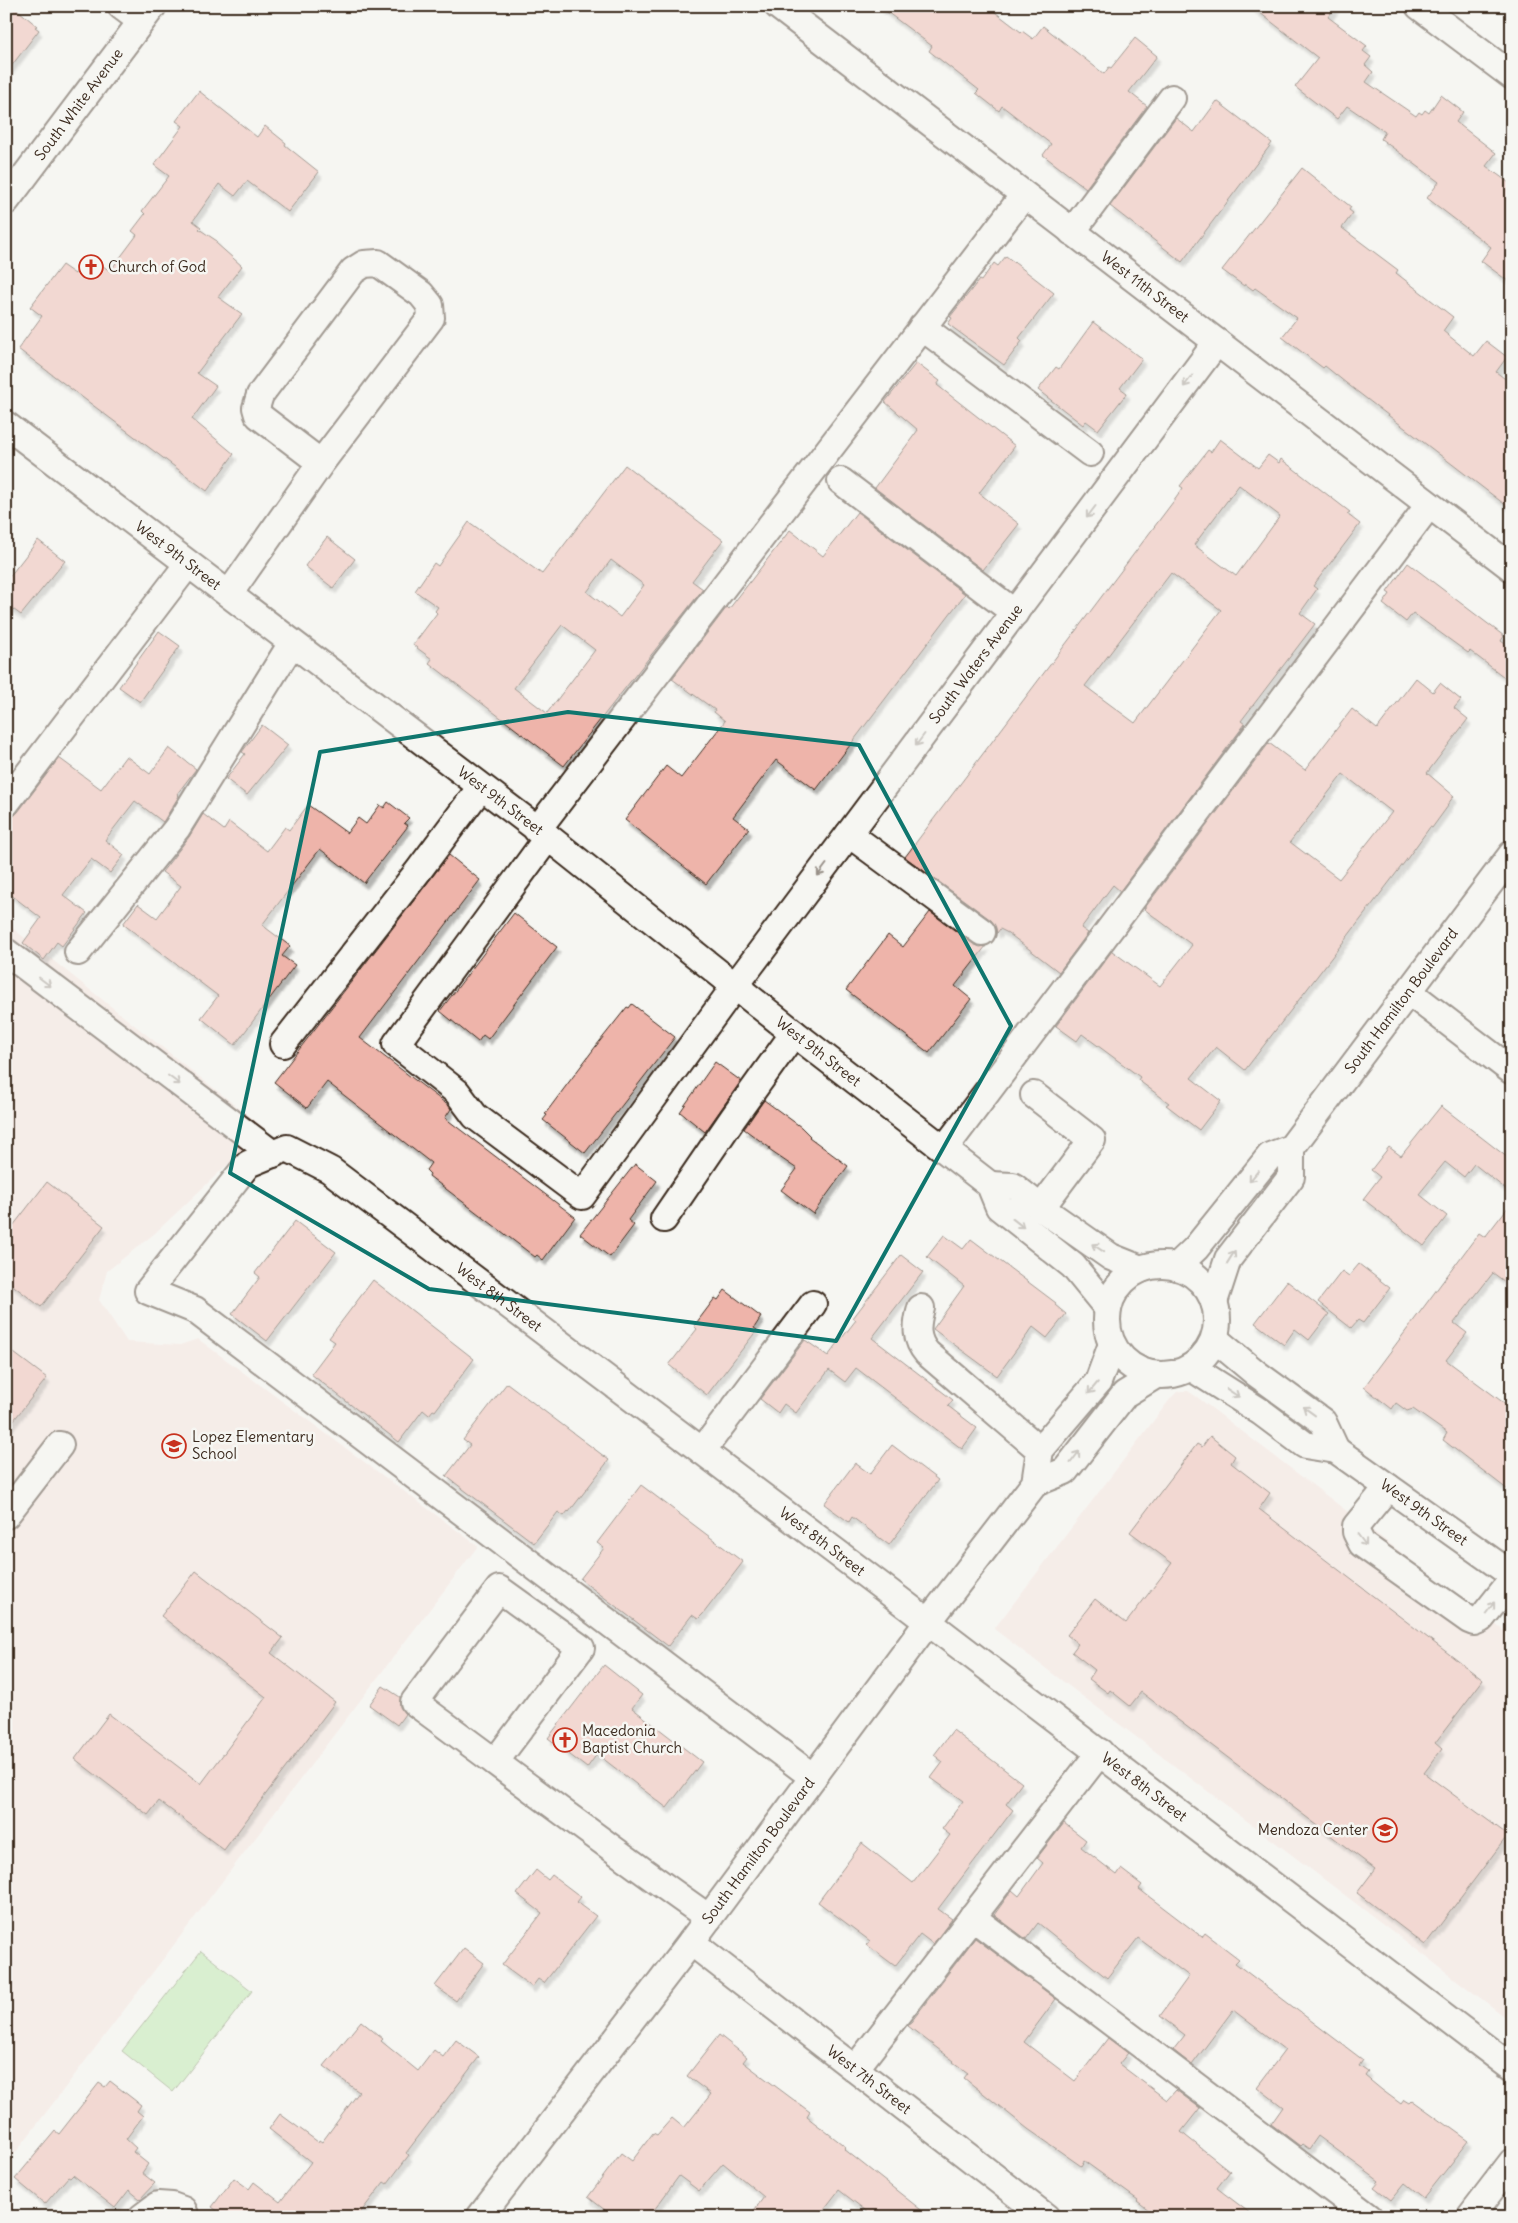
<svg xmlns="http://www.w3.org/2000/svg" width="1518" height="2223" font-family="Delius,sans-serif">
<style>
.built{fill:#f4e2dc}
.green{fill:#b7e7a6;stroke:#798862}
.building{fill:#eeb4aa;stroke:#3b2a1e;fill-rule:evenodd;filter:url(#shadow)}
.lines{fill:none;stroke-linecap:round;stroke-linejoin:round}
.minor-casing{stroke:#3b2a1e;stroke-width:30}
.minor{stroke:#f6f6f2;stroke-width:26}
.oneway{stroke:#989088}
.marked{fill:none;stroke:#0f766e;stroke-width:4;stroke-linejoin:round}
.labels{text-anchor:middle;stroke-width:5;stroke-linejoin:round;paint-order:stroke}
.street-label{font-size:15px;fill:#3b2a1e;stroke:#f6f6f2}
.poi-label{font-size:15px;fill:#3b2a1e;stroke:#f6f6f2;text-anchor:start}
</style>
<defs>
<filter id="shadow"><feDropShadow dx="3" dy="5.5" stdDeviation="1" flood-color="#0004"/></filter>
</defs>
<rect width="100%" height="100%" fill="#f6f6f2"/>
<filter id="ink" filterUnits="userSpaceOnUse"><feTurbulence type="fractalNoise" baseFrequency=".02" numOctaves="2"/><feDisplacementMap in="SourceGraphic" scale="10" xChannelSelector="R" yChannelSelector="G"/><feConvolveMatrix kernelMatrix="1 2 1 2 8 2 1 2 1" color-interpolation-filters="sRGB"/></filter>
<g filter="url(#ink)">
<!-- built -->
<g class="built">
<polygon points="6,923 265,1129 154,1234 107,1271 99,1300 127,1342 180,1345 198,1339 478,1546 6,2165"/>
<polygon points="1181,1391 1188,1391 1197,1397 1512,1637 1512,2022 994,1629 1171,1398 1177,1392"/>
</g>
<!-- green -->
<polygon class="green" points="201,1951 252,1991 173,2092 122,2051"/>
<!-- building -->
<g class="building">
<polygon points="6,6 13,6 37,26 35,27 39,30 6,73"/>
<polygon points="879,6 987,6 1021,32 1022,31 1033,39 1043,26 1104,74 1109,67 1111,68 1135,38 1157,56 1129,92 1147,106 1086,188 1043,155 1051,144 1002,106 999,111 976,93 979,90 929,51 932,46"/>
<polygon points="1251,6 1336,6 1328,17 1367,46 1363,51 1371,57 1365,65 1373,72 1366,82 1416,116 1419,112 1422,114 1425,110 1429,113 1441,95 1463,112 1456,122 1496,153 1486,166 1512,185 1512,284 1481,261 1491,247 1427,198 1439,182 1381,139 1385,132 1347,106 1337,119 1295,87 1318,58"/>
<polygon points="199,91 257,137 265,126 286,143 285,145 319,172 288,212 247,181 235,196 219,184 193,221 201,227 199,229 217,241 216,243 242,266 218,297 242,314 197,373 216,386 192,419 234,454 207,491 18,349 42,316 30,307 62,265 75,274 89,256 110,271 137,235 132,231 145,214 142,211 169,176 154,165 183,126 176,121"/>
<polygon points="1217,101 1272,143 1182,262 1110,206 1176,118 1194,132"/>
<polygon points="1302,168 1351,207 1349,210 1353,213 1342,228 1398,270 1396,273 1453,317 1443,331 1474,356 1486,341 1507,357 1496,372 1512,384 1512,510 1346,383 1325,366 1323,368 1282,337 1297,318 1255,288 1253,290 1245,284 1244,286 1222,270"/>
<polygon points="1006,256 1054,293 1019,338 1022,341 1004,365 948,324 952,318 950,317 979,280 981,281 994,263 998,266"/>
<polygon points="1093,322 1142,359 1120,388 1127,393 1098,430 1086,421 1083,425 1038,390 1056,367 1059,369"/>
<polygon points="916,363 940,381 937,385 1015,446 979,493 1019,524 983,570 875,488 918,430 885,402"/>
<path d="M1220 439 1258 468 1268 455 1279 463 1281 459 1350 512 1347 514 1360 524 1313 586 1317 589 1300 613 1315 624 1241 721 1245 724 1120 891 1113 885 1081 928 1088 933 1059 972 1008 933 1000 929 997 933 995 926 991 920 905 857 1176 498 1183 488 1180 486 1208 450 1211 452ZM1239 485 1280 516 1236 576 1194 545ZM1171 573 1221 610 1135 723 1085 686Z"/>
<path d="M625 465 723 540 692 581 703 589 564 766 429 663 432 659 413 645 437 613 435 611 438 607 415 591 434 563 438 566 469 522 542 574ZM611 560 644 585 620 617 587 592ZM562 625 595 650 547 713 514 688Z"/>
<polygon points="857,512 965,594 816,790 776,760 733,817 749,829 706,884 625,820 666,766 681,778 725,721 714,712 715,710 672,679 727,607 729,609 790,530 823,556"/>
<polygon points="327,537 355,559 333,588 305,566"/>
<polygon points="38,540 65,561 21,615 6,604 6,581"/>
<polygon points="1408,563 1504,636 1501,641 1512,649 1512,683 1470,651 1468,653 1413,613 1406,622 1383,604 1390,594 1387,592"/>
<polygon points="159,631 180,646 140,702 119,687"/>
<path d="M1416 678 1433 692 1440 683 1461 700 1454 708 1468 719 1427 773 1454 796 1447 805 1448 806 1432 828 1430 827 1404 863 1245 1070 1216 1047 1191 1078 1221 1101 1199 1130 1166 1105 1169 1103 1138 1080 1140 1077 1082 1034 1077 1041 1056 1026 1112 951 1160 986 1192 945 1144 909 1269 743 1305 770 1352 709 1377 729ZM1343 774 1392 812 1339 879 1290 842Z"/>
<polygon points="262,725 288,745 247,795 226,779 245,754 242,752"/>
<polygon points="169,748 196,769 177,794 179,796 163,822 135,801 105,840 124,855 110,873 91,859 63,895 87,913 62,946 57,942 44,960 23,943 41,918 6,891 6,824 18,812 59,758 101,789 126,756 150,774"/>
<polygon points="388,802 409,818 404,823 408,826 364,883 320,849 262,925 290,946 282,956 295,965 235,1045 201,1018 218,996 123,924 138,904 157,918 181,886 162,872 189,837 203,814 224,830 229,822 267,851 285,827 289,830 308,805 347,833 358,818 366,824 380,805 384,808"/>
<polygon points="449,855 480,880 360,1038 449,1106 451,1109 445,1118 575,1217 543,1260 537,1255 535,1257 429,1176 430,1174 426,1170 431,1163 327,1082 307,1108 274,1082"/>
<polygon points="930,912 973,944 980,947 986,946 955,986 971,999 929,1053 846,990 888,935 903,947"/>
<polygon points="514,913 557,947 488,1039 483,1035 478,1042 440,1011"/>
<polygon points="632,1004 675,1037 585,1153 543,1120 547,1115 545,1114 596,1046 627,1007 629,1008"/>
<polygon points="715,1062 741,1081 705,1132 680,1112"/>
<polygon points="764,1100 801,1127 810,1136 809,1137 848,1166 813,1214 781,1190 797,1169 769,1150 770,1148 744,1129"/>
<polygon points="1441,1106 1512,1161 1512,1194 1474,1164 1464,1177 1445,1162 1419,1194 1447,1216 1424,1246 1363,1199 1380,1177 1371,1170 1389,1147 1401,1156"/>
<polygon points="635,1164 657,1181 628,1220 634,1225 610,1257 580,1234"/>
<polygon points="47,1182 104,1226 41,1307 6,1280 6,1235"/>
<polygon points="1512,1202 1512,1287 1493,1273 1454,1323 1467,1333 1446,1360 1512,1409 1512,1493 1443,1440 1447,1433 1413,1409 1407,1411 1396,1403 1392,1409 1364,1387 1479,1233 1485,1237"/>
<polygon points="295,1221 336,1252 267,1341 232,1314 260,1277 255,1273"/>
<polygon points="944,1235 963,1249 971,1239 1056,1303 1055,1305 1066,1314 1047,1338 1033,1327 997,1376 933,1329 964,1286 927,1257"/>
<polygon points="901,1255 923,1272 872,1338 953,1400 948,1406 977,1428 962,1449 856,1368 845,1382 829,1370 796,1413 784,1404 778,1413 760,1399 805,1340 828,1356 856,1320 853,1318"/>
<polygon points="1359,1264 1390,1288 1363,1323 1358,1320 1351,1328 1318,1302 1342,1271 1349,1276"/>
<polygon points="373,1280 474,1359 435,1411 433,1410 429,1415 423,1410 399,1442 311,1374 335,1342 329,1338"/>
<polygon points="1287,1281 1329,1314 1309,1340 1295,1329 1284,1345 1255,1323"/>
<polygon points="725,1290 761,1317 754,1328 757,1330 707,1395 669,1365 697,1329 694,1326 715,1298 718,1300"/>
<polygon points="6,1347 47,1378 6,1430"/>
<polygon points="507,1383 609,1460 569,1512 568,1511 564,1516 558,1512 534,1543 446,1476 470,1445 463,1440"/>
<polygon points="1210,1436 1235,1456 1231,1463 1270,1493 1259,1509 1483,1680 1435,1743 1442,1749 1424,1773 1508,1835 1425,1945 1357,1893 1375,1869 1141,1692 1130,1706 1110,1690 1108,1693 1089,1679 1095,1670 1072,1652 1078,1644 1067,1635 1095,1599 1126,1623 1172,1563 1130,1532 1197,1444 1202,1447"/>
<polygon points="892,1445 938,1480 889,1545 852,1517 849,1522 824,1504 855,1463 870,1474"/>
<polygon points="641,1485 743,1562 703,1614 698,1619 692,1615 668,1646 580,1579 604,1548 597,1543"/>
<polygon points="196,1571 283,1638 271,1653 335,1702 224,1850 159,1801 148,1815 75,1759 109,1714 201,1784 266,1697 161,1616"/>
<polygon points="604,1665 642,1695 632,1708 702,1762 667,1808 597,1754 587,1768 548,1738"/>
<polygon points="383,1686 400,1697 400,1707 405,1714 397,1725 369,1705"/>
<polygon points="953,1730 1022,1783 1006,1804 1013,1810 938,1909 952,1919 933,1944 920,1934 895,1966 867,1945 870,1941 818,1902 862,1843 913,1883 950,1835 942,1829 963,1801 931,1778 943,1762 934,1755"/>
<polygon points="1064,1823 1086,1840 1081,1847 1117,1875 1121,1869 1142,1885 1139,1889 1202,1937 1205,1933 1239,1959 1235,1963 1363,2060 1359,2066 1368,2072 1365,2076 1382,2090 1401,2104 1404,2100 1409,2103 1412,2100 1469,2141 1424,2198 1405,2183 1391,2200 1374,2187 1379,2181 1318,2136 1309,2149 1302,2144 1300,2146 1271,2124 1283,2107 1257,2087 1285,2050 1233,2010 1192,2065 1173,2050 1185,2035 1160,2016 1189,1976 1138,1938 1107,1978 1038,1923 1026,1939 994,1915 1012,1890 1019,1896 1043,1863 1037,1858"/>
<polygon points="536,1870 548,1880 552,1875 581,1897 577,1902 596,1916 544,1983 538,1979 532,1987 502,1965 542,1913 517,1894"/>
<polygon points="975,1938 1056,1999 1024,2042 1075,2081 1108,2038 1128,2053 1119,2064 1167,2100 1176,2090 1200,2108 1181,2132 1230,2171 1217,2188 1255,2217 1158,2217 1137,2201 1138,2200 1084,2161 1081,2166 1028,2129 964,2078 968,2073 953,2062 954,2061 908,2026"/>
<polygon points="464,1948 484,1963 456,2001 435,1986"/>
<polygon points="361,2021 383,2039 381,2041 418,2071 434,2050 443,2057 456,2040 479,2057 406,2153 409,2155 387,2184 384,2182 357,2217 225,2217 212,2207 234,2178 249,2189 254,2182 280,2202 311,2162 269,2129 280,2114 318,2142 319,2140 322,2142 359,2092 324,2066"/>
<polygon points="719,2035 747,2057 743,2062 810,2112 807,2117 846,2147 844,2149 930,2217 874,2217 839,2190 818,2217 749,2217 764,2197 723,2163 699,2191 679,2176 649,2217 614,2217 588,2197 621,2153 632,2161 653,2133 657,2135 672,2118 684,2128 711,2094 687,2076"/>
<polygon points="110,2081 141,2105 137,2111 143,2116 126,2139 136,2148 133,2152 148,2164 142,2173 155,2183 140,2199 129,2190 115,2208 73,2175 70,2178 68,2177 45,2204 15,2179 55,2131 59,2134 99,2083 105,2087"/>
</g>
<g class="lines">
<!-- minor casing -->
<g class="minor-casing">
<g id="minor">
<polyline points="121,6 141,21"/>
<path id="s1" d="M778 6 1512 568"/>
<polyline points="1419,6 1512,76"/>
<path id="s2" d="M6 201 153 6"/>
<polyline points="1072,232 1172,98"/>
<polyline points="922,327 1090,453"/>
<path id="s3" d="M6 425 548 837 794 1033 990 1185 999 1207 1073 1266 1108 1309"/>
<polyline points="841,481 1015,613"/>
<polyline points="229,594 321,463 431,318 430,305 421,294 378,263 364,264 353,271 260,395 256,408 258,415 321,463"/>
<polyline points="6,803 188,564"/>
<polyline points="537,830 1024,195"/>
<polyline points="849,834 982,932"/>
<path id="s4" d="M548 837 396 1044 457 1092 475 1116 582 1196 735 986 1217 342"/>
<polyline points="6,952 273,1154"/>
<polyline points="78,952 177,828 292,643"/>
<polyline points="1409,992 1512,1071"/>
<polyline points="283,1044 419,870 481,787"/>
<polyline points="1034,1095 1092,1140 1041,1208"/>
<polyline points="945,1148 1429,505"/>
<polyline points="990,1185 1013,1186 1041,1208 1111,1257 1141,1269"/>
<polyline points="664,1219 733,1118 794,1033"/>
<circle cx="1162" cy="1320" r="55"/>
<path id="s5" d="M1176 1267 1196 1248 1270 1156 1291 1148 1512 854"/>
<polyline points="1214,1302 1228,1259 1291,1177 1291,1148"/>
<path d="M921 1308C916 1326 915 1339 927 1353L1040 1450"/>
<polyline points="1215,1339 1257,1374 1323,1422 1336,1450"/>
<path id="s6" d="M1192 1368 1261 1412 1305 1445 1336 1450 1512 1575"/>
<polyline points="702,1451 813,1304"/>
<polyline points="1035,1483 1065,1471 1125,1394 1156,1375"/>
<polyline points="1388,1487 1356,1526 1356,1532 1362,1544 1469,1620 1474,1622 1481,1619 1512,1580"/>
<polyline points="6,1515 60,1445"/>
<path d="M495 1762 581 1648 499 1589 414 1702C512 1774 609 1848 709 1918"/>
<path id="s7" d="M813 1777 195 1310 148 1291 248 1164 287 1148 330 1170 881 1586 1512 2068"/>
<polyline points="972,1917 1369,2217"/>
<path id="s8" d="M691 1942 1046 2217"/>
<polyline points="855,2069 1100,1752"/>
<polyline points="142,2217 158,2205 172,2206 183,2210 186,2217"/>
<path id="s9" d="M480 2217 691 1942 928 1622 1035 1483 1040 1450 1098 1382 1112 1344"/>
<polyline points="1470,2217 1512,2162"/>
</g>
</g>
<!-- minor -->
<use href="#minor" class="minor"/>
</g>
<!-- one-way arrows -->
<defs><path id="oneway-shaft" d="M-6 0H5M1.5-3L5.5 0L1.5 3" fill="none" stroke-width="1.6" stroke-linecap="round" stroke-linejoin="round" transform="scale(1.25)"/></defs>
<g class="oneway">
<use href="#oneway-shaft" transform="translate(1188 381) rotate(127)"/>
<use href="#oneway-shaft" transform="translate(1091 512) rotate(127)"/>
<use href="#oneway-shaft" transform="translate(920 740) rotate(127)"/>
<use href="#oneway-shaft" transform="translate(822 870) rotate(127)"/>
<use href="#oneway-shaft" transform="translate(45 982) rotate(37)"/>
<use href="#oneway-shaft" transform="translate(174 1080) rotate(37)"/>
<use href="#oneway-shaft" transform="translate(1254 1176) rotate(129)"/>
<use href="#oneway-shaft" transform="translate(1018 1223) rotate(38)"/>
<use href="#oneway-shaft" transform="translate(1098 1248) rotate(-146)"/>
<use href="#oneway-shaft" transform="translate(1231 1257) rotate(-58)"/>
<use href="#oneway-shaft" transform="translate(1093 1388) rotate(130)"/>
<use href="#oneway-shaft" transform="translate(1233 1393) rotate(34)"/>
<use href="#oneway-shaft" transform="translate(1309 1411) rotate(-144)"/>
<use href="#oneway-shaft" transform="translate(1075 1457) rotate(-53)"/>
<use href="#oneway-shaft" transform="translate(1362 1540) rotate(53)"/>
<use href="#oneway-shaft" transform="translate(1490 1608) rotate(-53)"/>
</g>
</g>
<!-- marked area -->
<path d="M0 0H1518V2223H0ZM568 712 859 745 1011 1026 836 1341 429 1289 230 1173 320 752Z" fill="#f6f6f2" fill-opacity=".55" fill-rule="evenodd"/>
<path class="marked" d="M568 712 859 745 1011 1026 836 1341 429 1289 230 1173 320 752Z"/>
<!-- icons -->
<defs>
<g id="church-ring" transform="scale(1.25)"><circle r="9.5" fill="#f6f6f2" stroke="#c8321e" stroke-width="1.5"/><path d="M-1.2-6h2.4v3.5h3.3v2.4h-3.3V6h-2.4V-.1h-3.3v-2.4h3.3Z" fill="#c8321e"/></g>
<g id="school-ring" transform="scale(1.25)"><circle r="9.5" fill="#f6f6f2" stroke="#c8321e" stroke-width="1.5"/><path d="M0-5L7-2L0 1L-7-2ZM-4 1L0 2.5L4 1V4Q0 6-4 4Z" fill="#c8321e"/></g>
</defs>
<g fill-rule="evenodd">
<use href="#church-ring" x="91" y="267"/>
<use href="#school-ring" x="174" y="1446"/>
<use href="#church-ring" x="565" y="1740"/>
<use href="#school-ring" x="1385" y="1830"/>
</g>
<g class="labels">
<!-- street labels -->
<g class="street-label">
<text dy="5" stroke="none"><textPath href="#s2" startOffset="121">South White Avenue</textPath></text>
<text dy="5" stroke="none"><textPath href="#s1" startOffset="462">West 11th Street</textPath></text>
<text dy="5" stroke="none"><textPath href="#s3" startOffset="216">West 9th Street</textPath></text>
<text dy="5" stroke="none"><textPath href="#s4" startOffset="1160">South Waters Avenue</textPath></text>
<text dy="5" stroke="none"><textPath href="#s3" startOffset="621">West 9th Street</textPath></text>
<text dy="5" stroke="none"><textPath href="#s5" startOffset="352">South Hamilton Boulevard</textPath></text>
<text dy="5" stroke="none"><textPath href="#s3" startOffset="1026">West 9th Street</textPath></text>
<text dy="5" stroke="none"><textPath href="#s7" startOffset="1289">West 8th Street</textPath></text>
<text dy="5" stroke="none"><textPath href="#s6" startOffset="276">West 9th Street</textPath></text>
<text dy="5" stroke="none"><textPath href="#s7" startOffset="1694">West 8th Street</textPath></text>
<text dy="5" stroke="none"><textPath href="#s7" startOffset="2099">West 8th Street</textPath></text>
<text dy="5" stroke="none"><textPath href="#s9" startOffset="460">South Hamilton Boulevard</textPath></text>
<text dy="5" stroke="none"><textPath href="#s8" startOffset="225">West 7th Street</textPath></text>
</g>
<!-- poi labels -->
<g class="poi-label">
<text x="108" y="272">Church of God</text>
<text x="192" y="1442">Lopez Elementary<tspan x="192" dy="17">School</tspan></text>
<text x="582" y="1736">Macedonia<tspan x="582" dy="17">Baptist Church</tspan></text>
<text x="1368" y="1835" text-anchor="end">Mendoza Center</text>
</g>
</g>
<!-- margin -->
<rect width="1518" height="2223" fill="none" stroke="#f6f6f2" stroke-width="25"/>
<rect x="12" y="12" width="1493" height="2198" fill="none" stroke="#3b2a1e" stroke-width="2" filter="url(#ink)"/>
</svg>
